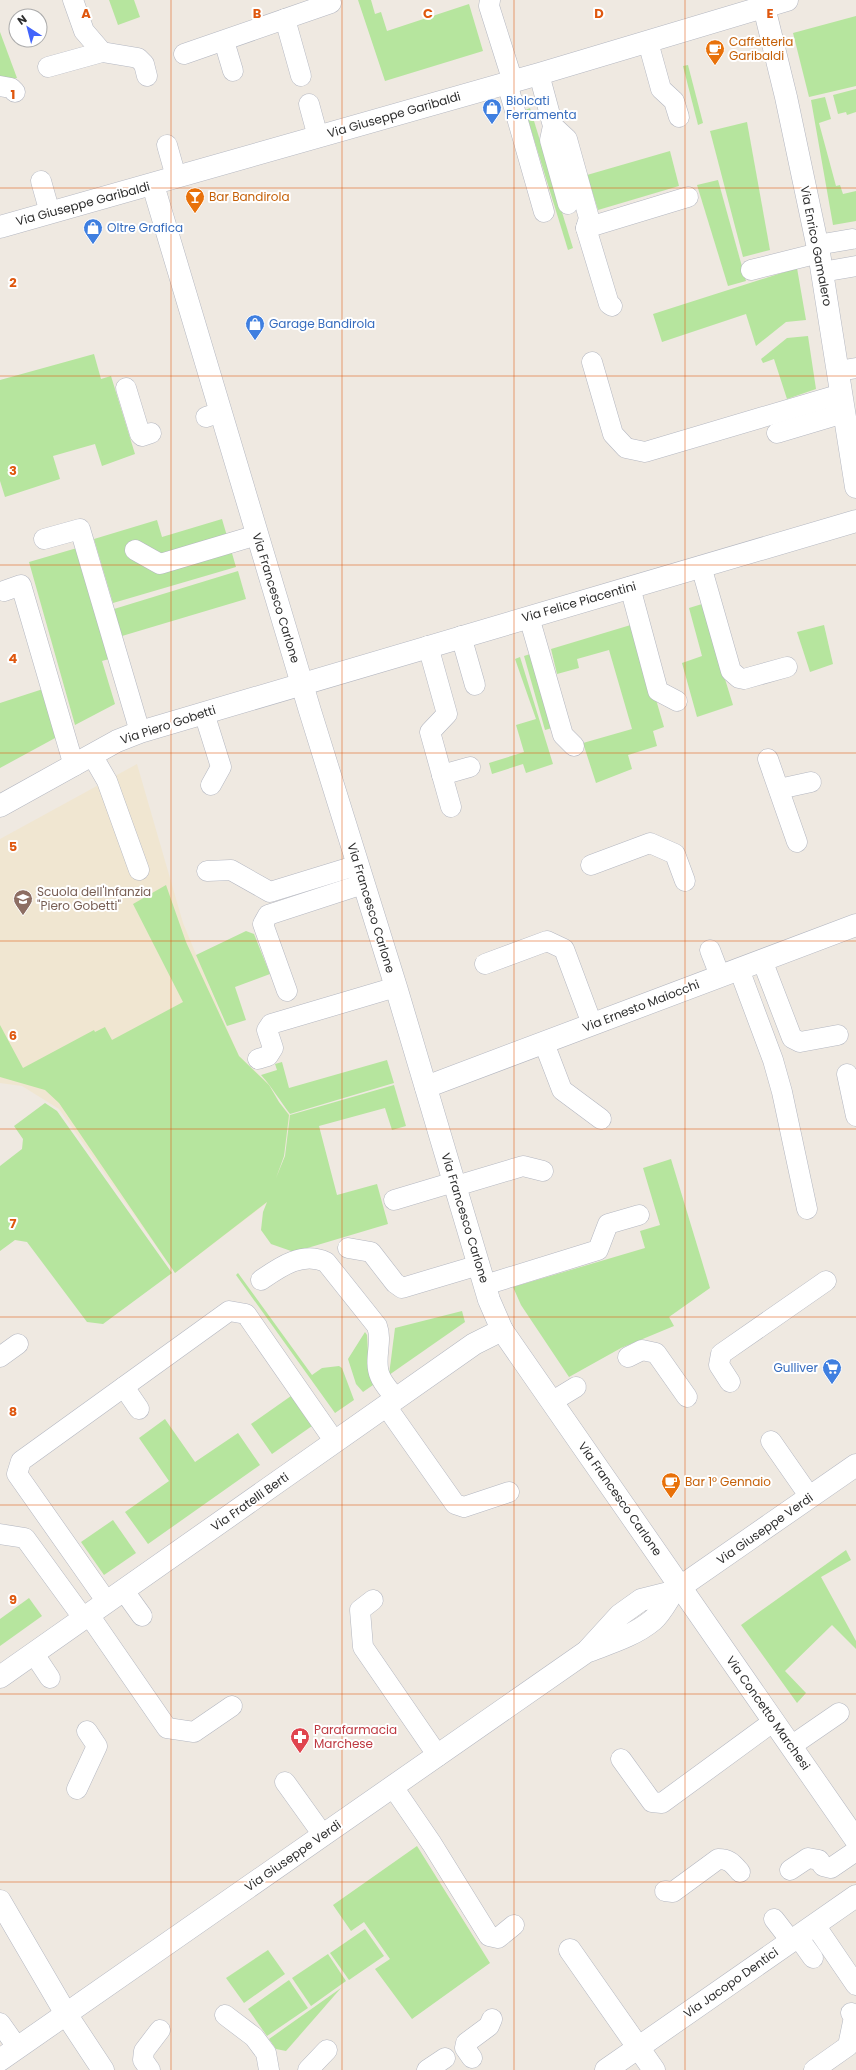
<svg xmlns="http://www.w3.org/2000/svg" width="856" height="2070" font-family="Poppins,sans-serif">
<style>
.education{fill:#f0e6d1}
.green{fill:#b6e59e}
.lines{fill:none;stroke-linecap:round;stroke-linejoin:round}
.service-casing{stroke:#b4b7c1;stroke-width:21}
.minor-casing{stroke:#b4b7c1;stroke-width:23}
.service{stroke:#fff;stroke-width:20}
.minor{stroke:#fff;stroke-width:22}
.grid{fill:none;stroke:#df570e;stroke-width:1;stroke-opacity:0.55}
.labels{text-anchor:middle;stroke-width:4;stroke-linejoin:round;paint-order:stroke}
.food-label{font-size:12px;fill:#c56008;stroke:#fff;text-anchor:start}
.shop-label{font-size:12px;fill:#366cbe;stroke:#fff;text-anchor:start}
.street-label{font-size:12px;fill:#2e2e2e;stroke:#fff}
.education-label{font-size:12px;fill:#785e54;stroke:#fff;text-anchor:start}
.health-label{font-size:12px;fill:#be3a42;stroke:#fff;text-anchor:start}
.grid-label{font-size:13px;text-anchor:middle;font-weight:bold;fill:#df570e;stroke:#fff;stroke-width:4;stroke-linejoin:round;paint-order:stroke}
</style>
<rect width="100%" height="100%" fill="#efe9e1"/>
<!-- education -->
<polygon class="education" points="137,764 183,923 228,1031 239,1056 269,1084 279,1102 290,1115 284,1156 268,1202 175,1273 59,1109 22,1086 0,1083 0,839"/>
<!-- green -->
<g class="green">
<polygon points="109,0 134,0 140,17 118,25"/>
<polygon points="358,0 371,0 375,14 381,12 387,31 469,4 483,51 385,81"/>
<polygon points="856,16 856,86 809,97 793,33"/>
<polygon points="0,32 17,78 5,81 0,80"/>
<polygon points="688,65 703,123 698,125 683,66"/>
<polygon points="856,89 856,112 847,115 846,112 838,114 833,95"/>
<polygon points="825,97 831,119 819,123 836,186 840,185 843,194 856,191 856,221 833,225 811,100"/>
<polygon points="530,108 573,248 568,250 525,110"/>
<polygon points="747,122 770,250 743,257 710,131"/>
<polygon points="670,151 679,186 598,210 587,175"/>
<polygon points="718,180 746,281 728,286 697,185"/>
<polygon points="797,268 806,320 786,322 756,346 746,314 662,342 653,314"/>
<polygon points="808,336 816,389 787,399 774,359 763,363 761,359 787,338"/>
<polygon points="94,354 101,379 111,376 135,454 102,466 95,444 53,456 60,479 5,497 0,481 0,380"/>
<polygon points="222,519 236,567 113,603 94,539 157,520 162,537"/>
<polygon points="77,548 109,659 102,661 115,704 75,725 29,562"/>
<polygon points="238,571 246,599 122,636 114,609"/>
<polygon points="702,604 733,705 697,717 682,663 702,656 689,608"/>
<polygon points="634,624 664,727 653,731 657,746 628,755 632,769 596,783 583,743 632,729 609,650 577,659 579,668 557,674 551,649"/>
<polygon points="824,625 833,664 810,672 797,632"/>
<polygon points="530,654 552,728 545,730 524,656"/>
<polygon points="520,657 553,764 526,773 523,764 492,774 489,763 524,752 516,725 536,719 515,659"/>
<polygon points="43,689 57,737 0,768 0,703"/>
<polygon points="166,885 186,942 239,1056 269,1085 279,1102 289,1115 284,1156 276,1178 285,1156 290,1115 394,1085 406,1126 392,1130 385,1108 319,1126 337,1195 377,1184 388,1224 294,1252 271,1244 261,1230 263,1212 271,1192 267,1202 175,1273 59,1103 45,1090 0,1077 0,1025 23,1068 94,1030 95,1032 105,1027 112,1040 183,1002 133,904"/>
<polygon points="246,931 254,934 270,974 235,987 246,1020 227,1026 196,955"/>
<path d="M387 1060 394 1083 290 1114C280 1101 272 1087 261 1075L277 1070 275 1064 282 1062 289 1088Z"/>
<polygon points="45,1103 57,1111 172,1273 103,1324 87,1322 27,1242 15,1240 0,1251 0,1166 22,1149 23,1139 14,1126"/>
<polygon points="671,1159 710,1288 669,1317 674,1326 621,1348 569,1377 521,1305 513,1287 645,1248 640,1231 660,1225 643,1168"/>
<polygon points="238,1273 312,1375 322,1368 339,1366 342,1368 354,1400 335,1413 236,1275"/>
<polygon points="462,1311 465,1322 389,1375 395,1328"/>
<polygon points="365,1332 367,1335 369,1369 373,1385 363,1392 356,1384 348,1359"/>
<polygon points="291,1396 312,1426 272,1454 251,1424"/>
<polygon points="165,1419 195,1462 238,1433 260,1465 148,1544 125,1512 169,1481 139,1438"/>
<polygon points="113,1520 136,1553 104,1575 81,1542"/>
<polygon points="846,1550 851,1560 821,1577 856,1641 856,1649 832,1625 785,1671 806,1693 797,1703 741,1625"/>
<polygon points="29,1598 42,1616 0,1646 0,1619"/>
<polygon points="417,1846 490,1963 412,2019 375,1969 390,1959 364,1922 351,1931 333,1905"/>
<polygon points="365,1929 384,1956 349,1980 330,1953"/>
<polygon points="268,1950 285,1974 244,2003 226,1978"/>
<polygon points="328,1954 346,1981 311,2006 292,1978"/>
<polygon points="289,1980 308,2008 267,2036 248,2009"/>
<polygon points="341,1988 286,2051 276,2049 269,2039"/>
</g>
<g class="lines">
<!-- service casing -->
<g class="service-casing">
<g id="service">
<polyline points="73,0 84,31 102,52 138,58 144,64 147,76"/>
<polyline points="490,0 489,6 513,82"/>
<polyline points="285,19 301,76"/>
<polyline points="224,41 233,71"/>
<polyline points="648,42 661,89 674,101 679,117"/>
<polyline points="184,54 331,3"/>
<polyline points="48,67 102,52"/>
<polyline points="539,74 553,126 550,140 568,204"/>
<polyline points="507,83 544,212"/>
<polyline points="0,86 11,88 15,92"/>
<polyline points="309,104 318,137"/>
<polyline points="553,126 567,139 589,218 586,228 609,304 612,306"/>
<polyline points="167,145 176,177"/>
<polyline points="41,181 50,213"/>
<polyline points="586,228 688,197"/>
<polyline points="817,245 852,239"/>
<polyline points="751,270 819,253"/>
<polyline points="822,272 856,266"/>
<polyline points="592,362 613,434 626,448 645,452 841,394"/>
<polyline points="838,371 856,368"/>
<polyline points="126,388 140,434 142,436 151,433"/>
<polyline points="206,417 221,412"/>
<polyline points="777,433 844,413"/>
<polyline points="44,539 80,529 140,732"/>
<polyline points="135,550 160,564 257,535"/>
<polyline points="701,566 731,671 739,678 744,679 787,667"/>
<polyline points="630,587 658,691 677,701"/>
<polyline points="4,591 21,585 74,766"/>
<polyline points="529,617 563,735 574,746"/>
<polyline points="461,636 475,685"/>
<polyline points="428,646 447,714 430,732 451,807"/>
<polyline points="204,713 221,767 211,785"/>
<polyline points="92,755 107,781 139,870"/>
<polyline points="768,759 797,842"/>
<polyline points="442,775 470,767"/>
<polyline points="779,789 811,782"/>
<polyline points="591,865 650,843 675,854 685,881"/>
<polyline points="207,871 231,870 270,892 358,865"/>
<polyline points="710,950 720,976"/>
<polyline points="762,960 792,1038 800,1042 838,1035"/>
<polyline points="485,964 547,941 564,949 592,1024"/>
<polyline points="739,969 773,1060 782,1092 807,1209"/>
<polyline points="287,991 263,924 268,915 363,884"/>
<polyline points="544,1043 562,1090 601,1119"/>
<polyline points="258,1059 268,1056 273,1048 267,1030 271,1024 396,987"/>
<polyline points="847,1074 856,1116"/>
<polyline points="456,1186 523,1166 543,1171"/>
<polyline points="394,1200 454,1182"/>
<polyline points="348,1248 371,1252 395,1283 402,1288 479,1265"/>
<path d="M261 1280C280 1267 302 1251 326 1262L377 1326C383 1342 373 1360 380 1376 383 1384 391 1392 396 1399"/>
<polyline points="485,1285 598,1250 608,1224 639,1215"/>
<polyline points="0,1357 18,1344"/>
<polyline points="628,1357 642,1350 656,1353 687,1397"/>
<polyline points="730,1382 719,1365 721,1354 826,1281"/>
<polyline points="124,1387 139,1409"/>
<polyline points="553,1401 576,1387"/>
<polyline points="386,1406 455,1504 464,1507 509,1492"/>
<polyline points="771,1441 810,1497"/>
<polyline points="0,1534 25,1538 84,1619"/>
<polyline points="124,1591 142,1616"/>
<polyline points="373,1600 360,1610 363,1647 438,1756"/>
<polyline points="107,1602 17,1474 21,1461 229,1311 246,1314 335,1442"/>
<polyline points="89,1615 167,1728 194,1732 232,1706"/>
<polyline points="34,1654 50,1678"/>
<polyline points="791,1746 839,1713"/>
<polyline points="621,1759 652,1802 662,1803 774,1721"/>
<polyline points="285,1782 323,1835"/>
<polyline points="393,1787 432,1844 489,1936 498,1938 514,1925"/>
<polyline points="77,1789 97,1746 87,1731"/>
<polyline points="790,1870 808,1858 819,1860 823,1866 831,1868 856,1851"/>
<path d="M665 1891 673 1892 718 1859C730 1859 733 1864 740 1872"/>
<polyline points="774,1919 791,1941"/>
<polyline points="815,1925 856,1985"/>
<polyline points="798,1937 813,1958"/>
<polyline points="225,2015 254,2037 266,2053 269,2070"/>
<polyline points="0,2023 17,2047"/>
<polyline points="472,2058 465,2048 466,2043 489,2026 492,2019"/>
<polyline points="150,2070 143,2060 144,2051 160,2030"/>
<polyline points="308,2070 327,2050"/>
<polyline points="427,2070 445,2058"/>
<polyline points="814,2070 848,2046 854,2017 851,2013"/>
</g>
</g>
<!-- minor casing -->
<g class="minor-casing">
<g id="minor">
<polyline points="764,7 786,97 819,253 856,487"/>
<polyline points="153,185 310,711 396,987 489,1300 502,1330 856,1840"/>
<polyline points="0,227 539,74 787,0"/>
<polyline points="0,806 117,741 140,732 856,521"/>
<polyline points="426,1087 856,925"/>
<polyline points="589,1649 620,1615 641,1600 673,1592"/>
<polyline points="0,1677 474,1344 502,1330"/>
<polyline points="0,1901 66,2014 103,2070"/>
<polyline points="570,1950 654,2070"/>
<path d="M0 2060 586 1652C609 1643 634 1636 653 1620 661 1613 667 1601 673 1592L856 1465"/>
<polyline points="606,2070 856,1896"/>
</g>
</g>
<!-- service -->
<use href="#service" class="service"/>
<!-- minor -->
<use href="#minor" class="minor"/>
</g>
<!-- grid -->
<path class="grid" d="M171 0V2070M342 0V2070M514 0V2070M685 0V2070M0 188H856M0 376H856M0 565H856M0 753H856M0 941H856M0 1129H856M0 1317H856M0 1505H856M0 1694H856M0 1882H856"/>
<!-- icons -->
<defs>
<g id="cafe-pin" transform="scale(1)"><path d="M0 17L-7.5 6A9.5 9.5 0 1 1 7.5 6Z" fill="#e8710a" stroke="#fff"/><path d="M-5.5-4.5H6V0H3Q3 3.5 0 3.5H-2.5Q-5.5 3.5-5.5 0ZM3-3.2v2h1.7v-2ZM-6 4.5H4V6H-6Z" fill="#fff"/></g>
<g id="shop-pin" transform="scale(1)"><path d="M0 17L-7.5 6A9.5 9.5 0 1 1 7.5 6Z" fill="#3f7fe0" stroke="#fff"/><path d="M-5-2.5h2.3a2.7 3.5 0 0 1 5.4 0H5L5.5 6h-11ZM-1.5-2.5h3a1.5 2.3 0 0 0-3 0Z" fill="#fff"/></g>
<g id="bar-pin" transform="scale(1)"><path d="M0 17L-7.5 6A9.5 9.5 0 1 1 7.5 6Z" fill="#e8710a" stroke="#fff"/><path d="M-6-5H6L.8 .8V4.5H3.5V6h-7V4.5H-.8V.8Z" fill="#fff"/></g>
<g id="school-pin" transform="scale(1)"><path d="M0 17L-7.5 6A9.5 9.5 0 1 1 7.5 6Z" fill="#8d6e63" stroke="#fff"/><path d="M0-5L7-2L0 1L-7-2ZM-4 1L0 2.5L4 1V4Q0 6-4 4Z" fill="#fff"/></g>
<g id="supermarket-pin" transform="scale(1)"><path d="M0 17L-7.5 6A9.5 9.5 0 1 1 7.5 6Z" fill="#3f7fe0" stroke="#fff"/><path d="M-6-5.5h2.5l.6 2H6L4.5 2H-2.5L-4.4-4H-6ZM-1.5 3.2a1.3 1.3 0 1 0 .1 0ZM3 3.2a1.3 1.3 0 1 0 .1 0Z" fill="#fff"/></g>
<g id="pharmacy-pin" transform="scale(1)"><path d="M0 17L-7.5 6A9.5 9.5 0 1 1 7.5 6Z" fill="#e0444e" stroke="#fff"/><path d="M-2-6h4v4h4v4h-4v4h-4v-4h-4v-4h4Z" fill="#fff"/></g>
</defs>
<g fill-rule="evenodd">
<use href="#cafe-pin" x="715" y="49"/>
<use href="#shop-pin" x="492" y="108"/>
<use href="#bar-pin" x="195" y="197"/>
<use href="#shop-pin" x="93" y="228"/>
<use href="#shop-pin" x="255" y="324"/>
<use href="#school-pin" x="23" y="899"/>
<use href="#supermarket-pin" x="832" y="1368"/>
<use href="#cafe-pin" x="671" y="1482"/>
<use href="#pharmacy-pin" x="300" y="1737"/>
</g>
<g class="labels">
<!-- food labels -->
<g class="food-label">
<text x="729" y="46">Caffetteria<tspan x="729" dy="14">Garibaldi</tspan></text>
<text x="209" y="201">Bar Bandirola</text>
<text x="685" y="1486">Bar 1° Gennaio</text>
</g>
<!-- shop labels -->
<g class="shop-label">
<text x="506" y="105">Biolcati<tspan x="506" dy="14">Ferramenta</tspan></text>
<text x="107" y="232">Oltre Grafica</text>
<text x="269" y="328">Garage Bandirola</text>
<text x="818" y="1372" text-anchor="end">Gulliver</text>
</g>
<!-- street labels -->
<g class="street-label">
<text transform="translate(394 115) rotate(-16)" y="4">Via Giuseppe Garibaldi</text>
<text transform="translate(83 204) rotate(-15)" y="4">Via Giuseppe Garibaldi</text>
<text transform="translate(816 246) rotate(79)" y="4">Via Enrico Gamalero</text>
<text transform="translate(276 598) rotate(73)" y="4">Via Francesco Carlone</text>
<text transform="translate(579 602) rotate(-16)" y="4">Via Felice Piacentini</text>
<text transform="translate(168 725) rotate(-18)" y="4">Via Piero Gobetti</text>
<text transform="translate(371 908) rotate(73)" y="4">Via Francesco Carlone</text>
<text transform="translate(641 1006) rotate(-21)" y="4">Via Ernesto Maiocchi</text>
<text transform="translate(465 1218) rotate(73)" y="4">Via Francesco Carlone</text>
<text transform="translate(620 1499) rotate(55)" y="4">Via Francesco Carlone</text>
<text transform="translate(250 1502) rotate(-35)" y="4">Via Fratelli Berti</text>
<text transform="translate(765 1529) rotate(-35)" y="4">Via Giuseppe Verdi</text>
<text transform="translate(768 1713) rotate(55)" y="4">Via Concetto Marchesi</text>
<text transform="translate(293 1856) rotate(-35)" y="4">Via Giuseppe Verdi</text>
<text transform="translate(731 1983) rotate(-35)" y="4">Via Jacopo Dentici</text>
</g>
<!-- education labels -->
<g class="education-label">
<text x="37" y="896">Scuola dell'Infanzia<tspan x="37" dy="14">"Piero Gobetti"</tspan></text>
</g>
<!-- health labels -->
<g class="health-label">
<text x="314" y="1734">Parafarmacia<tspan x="314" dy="14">Marchese</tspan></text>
</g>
</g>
<g class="grid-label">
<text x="86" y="18">A</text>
<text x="257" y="18">B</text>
<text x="428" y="18">C</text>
<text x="599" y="18">D</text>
<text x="770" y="18">E</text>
<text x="13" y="99">1</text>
<text x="13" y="287">2</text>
<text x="13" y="475">3</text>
<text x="13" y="663">4</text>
<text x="13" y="851">5</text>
<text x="13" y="1040">6</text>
<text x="13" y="1228">7</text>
<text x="13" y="1416">8</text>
<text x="13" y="1604">9</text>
</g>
<!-- north arrow -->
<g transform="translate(28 28) rotate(324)"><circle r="19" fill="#ffffff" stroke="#ababab"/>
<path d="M0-3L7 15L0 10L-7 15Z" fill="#4264fb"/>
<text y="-6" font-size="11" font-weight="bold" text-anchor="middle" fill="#2e2e2e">N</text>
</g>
</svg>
